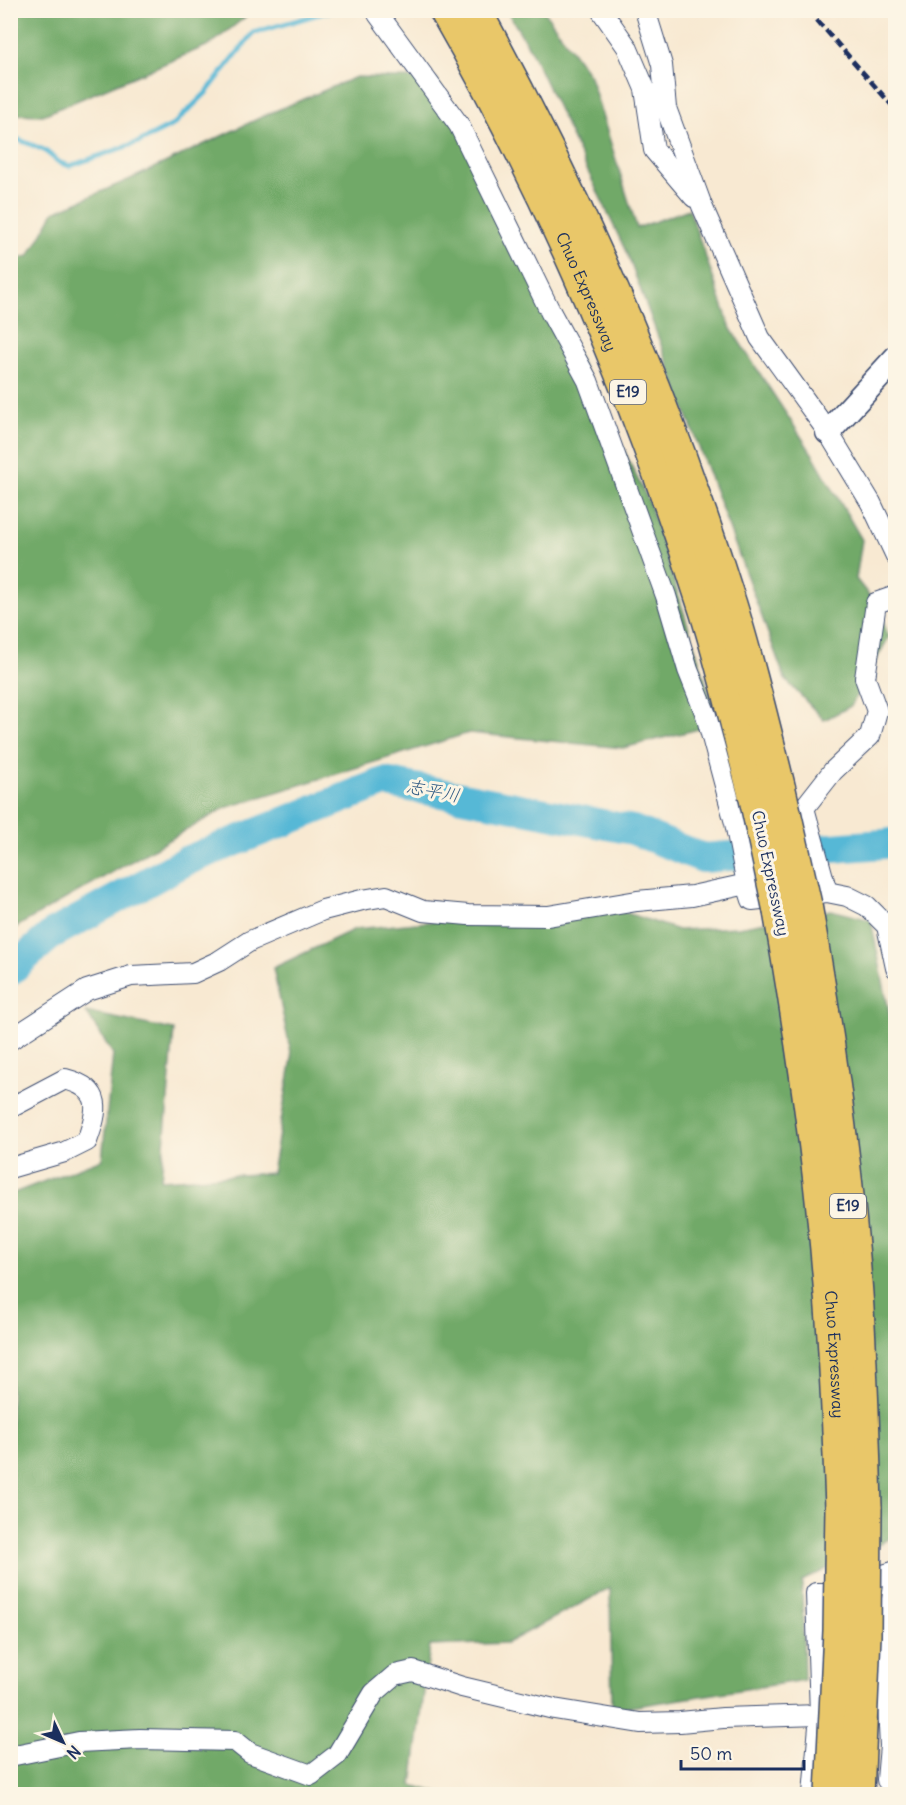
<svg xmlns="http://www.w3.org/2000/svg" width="906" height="1805" font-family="Delius,'Klee One',sans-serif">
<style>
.forest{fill:#71a968;stroke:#466c63;stroke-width:1.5}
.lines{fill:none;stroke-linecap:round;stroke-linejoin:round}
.stream{stroke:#57b8d6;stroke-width:5}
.river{stroke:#57b8d6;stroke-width:30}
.minor-casing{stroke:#3c4b6f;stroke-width:22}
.tertiary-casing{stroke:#3c4b6f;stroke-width:27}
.motorway-casing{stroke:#3c4b6f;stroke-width:36}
.minor{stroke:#fff;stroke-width:20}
.tertiary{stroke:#fff;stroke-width:24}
.motorway{stroke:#e9c769;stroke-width:33}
.rail{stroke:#1b2f5e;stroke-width:4.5;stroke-dasharray:9 4.5;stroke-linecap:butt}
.motorway-bridge-casing{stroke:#3c4b6f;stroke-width:36;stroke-linecap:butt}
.motorway-bridge{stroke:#e9c769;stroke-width:33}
.labels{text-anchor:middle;stroke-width:6;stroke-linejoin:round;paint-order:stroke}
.shield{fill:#fcf5e5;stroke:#5e6a86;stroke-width:1.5}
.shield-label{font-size:15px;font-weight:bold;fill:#1b2f5e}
.street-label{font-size:16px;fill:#1b2f5e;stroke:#fcf5e5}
.water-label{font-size:18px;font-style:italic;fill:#2d5882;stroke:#fcf5e5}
</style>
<rect width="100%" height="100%" fill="#fcf5e5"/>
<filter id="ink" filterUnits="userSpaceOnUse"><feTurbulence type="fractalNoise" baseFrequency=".0167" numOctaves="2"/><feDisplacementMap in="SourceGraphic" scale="12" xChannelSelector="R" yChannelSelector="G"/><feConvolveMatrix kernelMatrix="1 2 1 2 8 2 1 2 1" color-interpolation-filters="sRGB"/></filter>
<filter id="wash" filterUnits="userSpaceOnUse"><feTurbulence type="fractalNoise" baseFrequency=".008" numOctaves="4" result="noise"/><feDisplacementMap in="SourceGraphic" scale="24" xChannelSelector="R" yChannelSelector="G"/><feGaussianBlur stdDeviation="1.35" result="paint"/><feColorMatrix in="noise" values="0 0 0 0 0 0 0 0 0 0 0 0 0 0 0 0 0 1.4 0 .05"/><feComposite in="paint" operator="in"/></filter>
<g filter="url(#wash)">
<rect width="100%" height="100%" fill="#f8e9d2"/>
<!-- forest -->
<g class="forest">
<polygon points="11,10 253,10 253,11 211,44 43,115 11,114"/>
<polygon points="507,11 544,11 590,76 637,228 689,209 731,329 813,455 862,540 856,579 875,603 889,637 851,706 824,720 785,679 628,256 530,49"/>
<polygon points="356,77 436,79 474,144 649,502 719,724 623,748 469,733 225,808 11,930 10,260 29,256 54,212 135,177 268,114"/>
<polygon points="603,905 678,930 738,927 831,910 871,920 896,1047 895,1536 802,1581 804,1680 612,1710 610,1588 507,1643 430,1646 412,1785 442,1794 11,1794 11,1194 102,1159 113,1054 86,1012 174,1030 161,1180 272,1173 292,1058 273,968 355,929"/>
</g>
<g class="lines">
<!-- stream -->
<polyline class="stream" points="10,136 44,150 60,163 70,166 139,142 173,125 206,93 253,33 333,10"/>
<!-- river -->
<polyline class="river" points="10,971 52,934 186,861 384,782 633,830 703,858 884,844 896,842"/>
</g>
</g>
<g filter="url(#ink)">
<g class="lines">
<!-- minor casing -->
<g class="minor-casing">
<g id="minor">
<polyline points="381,10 378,14 459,125 551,313 588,381 666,596 688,670 706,715 735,823 747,884 752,900 827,892 847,896 867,906 887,926 896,968"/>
<polyline points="601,10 627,47 645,89 654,150 694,197"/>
<polyline points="645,10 662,65 666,108 702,206 760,338 828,432 871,503 896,556"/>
<polyline points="804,808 827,892"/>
<polyline points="776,814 804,808 833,771 870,736 877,711 865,678 876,603 896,596"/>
<polyline points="10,1040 87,990 131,976 193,973 219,961 250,941 323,910 362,900 386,896 423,911 468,915 548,916 637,901 692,896 747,884"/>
<path d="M10 1108 65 1079C104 1089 98 1110 87 1141L65 1152 10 1168"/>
<polyline points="896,1571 885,1648 890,1746 887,1780 896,1790"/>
<polyline points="10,1756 79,1742 140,1739 235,1741 250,1753 311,1775 337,1755 374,1693 395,1675 413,1671 462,1687 554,1709 640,1723 680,1722 723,1718 820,1715"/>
<polyline points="813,1794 820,1715 816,1593 824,1593 896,1571"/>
</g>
</g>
<!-- tertiary casing -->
<g class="tertiary-casing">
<polyline id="tertiary" points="828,432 896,358"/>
</g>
<!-- motorway casing -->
<g class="motorway-casing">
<g id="motorway">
<path id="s1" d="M446 10C555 199 640 402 706 610 725 670 739 733 755 794"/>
<path d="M474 10C578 200 666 399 730 605 749 666 764 728 779 790"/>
<path d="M805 905C827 1030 845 1155 855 1281 861 1356 863 1432 865 1508"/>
<path id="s2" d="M780 911C802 1035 820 1159 830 1284 837 1358 839 1433 842 1507"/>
</g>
</g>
<!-- minor -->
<use href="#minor" class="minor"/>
<!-- tertiary -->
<use href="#tertiary" class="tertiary"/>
<!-- motorway -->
<use href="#motorway" class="motorway"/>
<!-- rail -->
<polyline class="rail" points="808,10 896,110"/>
<!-- motorway-bridge casing -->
<g class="motorway-bridge-casing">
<g id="motorway-bridge">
<polyline points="779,790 805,905"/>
<polyline points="755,794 780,911"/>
<polyline points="832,1794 840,1631 842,1507"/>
<polyline points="857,1794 864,1636 865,1508"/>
</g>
</g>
<!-- motorway-bridge -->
<use href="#motorway-bridge" class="motorway-bridge"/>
</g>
</g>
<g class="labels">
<!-- shield labels -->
<g class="shield">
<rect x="610" y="380" width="36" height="24" rx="4.5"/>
<rect x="830" y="1194" width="36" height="24" rx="4.5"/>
</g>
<g class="shield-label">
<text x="628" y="397">E19</text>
<text x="848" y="1211">E19</text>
</g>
<!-- street labels -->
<g class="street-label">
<text dy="6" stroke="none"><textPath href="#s1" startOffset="315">Chuo Expressway</textPath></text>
<text transform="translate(771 873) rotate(78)" y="6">Chuo Expressway</text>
<text dy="6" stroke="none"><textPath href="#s2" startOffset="447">Chuo Expressway</textPath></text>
</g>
<!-- water labels -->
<g class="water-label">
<text transform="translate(433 791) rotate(11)" y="6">志平川</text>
</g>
</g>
<!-- margin -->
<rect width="906" height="1805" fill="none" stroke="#fcf5e5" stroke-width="36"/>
<!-- north arrow -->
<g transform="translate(63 1742) rotate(134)" stroke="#fcf5e5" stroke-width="4.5" paint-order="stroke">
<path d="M0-4.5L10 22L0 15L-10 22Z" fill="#1b2f5e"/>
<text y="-9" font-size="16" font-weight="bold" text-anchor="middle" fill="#1b2f5e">N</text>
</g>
<!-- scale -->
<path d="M681 1760v9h123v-9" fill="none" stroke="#1b2f5e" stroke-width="3"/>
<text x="690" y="1760" font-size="18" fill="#1b2f5e" stroke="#fcf5e5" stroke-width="4.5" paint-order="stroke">50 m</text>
</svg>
